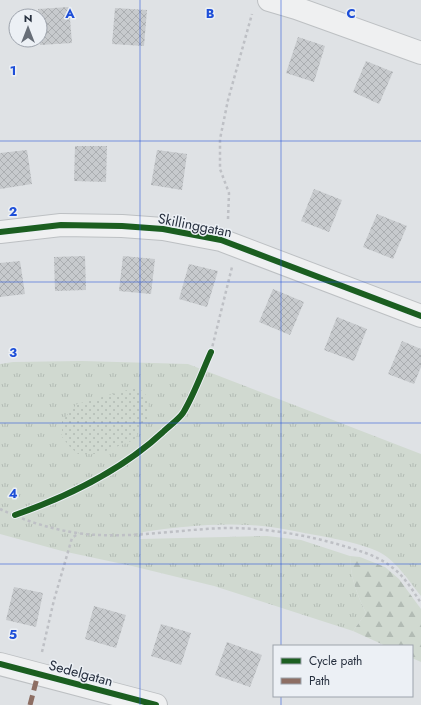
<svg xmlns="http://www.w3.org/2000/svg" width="421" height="705" font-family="Jost,sans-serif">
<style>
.grass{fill:url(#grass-tufts)}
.forest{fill:url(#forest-firs)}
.park{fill:url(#park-dots)}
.building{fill:url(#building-cross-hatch)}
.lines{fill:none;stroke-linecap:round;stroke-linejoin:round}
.minor-casing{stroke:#bdc0c3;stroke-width:24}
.path{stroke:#bec0c5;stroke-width:2.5;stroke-dasharray:3 3;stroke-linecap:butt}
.minor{stroke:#eff0f1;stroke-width:22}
.quiet{stroke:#8d6e63;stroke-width:5;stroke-dasharray:10 5;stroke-linecap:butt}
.cycleway-casing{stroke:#ecf0f5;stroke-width:8}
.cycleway{stroke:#1b5e20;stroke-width:6}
.grid{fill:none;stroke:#1d4ed8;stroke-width:1;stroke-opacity:0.55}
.labels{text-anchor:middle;stroke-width:3;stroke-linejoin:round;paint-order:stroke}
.street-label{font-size:14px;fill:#262f3e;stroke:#ecf0f5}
.grid-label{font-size:13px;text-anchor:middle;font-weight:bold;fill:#1d4ed8;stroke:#ecf0f5;stroke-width:3;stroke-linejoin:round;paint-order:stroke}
</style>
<defs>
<pattern id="grass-tufts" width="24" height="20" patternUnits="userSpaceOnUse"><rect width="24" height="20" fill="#d0d9d0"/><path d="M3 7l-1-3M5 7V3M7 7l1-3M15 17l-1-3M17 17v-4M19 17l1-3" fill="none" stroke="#b2bbb4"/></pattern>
<pattern id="forest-firs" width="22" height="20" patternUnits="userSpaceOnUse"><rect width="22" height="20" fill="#d0d9d0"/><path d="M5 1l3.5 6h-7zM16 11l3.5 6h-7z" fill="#b2bbb4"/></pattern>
<pattern id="park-dots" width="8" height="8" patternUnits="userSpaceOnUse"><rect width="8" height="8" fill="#d0d9d0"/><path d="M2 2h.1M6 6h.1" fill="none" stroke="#b2bbb4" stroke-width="1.8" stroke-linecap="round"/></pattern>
<pattern id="building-cross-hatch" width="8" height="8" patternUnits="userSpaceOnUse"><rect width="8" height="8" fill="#c7cacd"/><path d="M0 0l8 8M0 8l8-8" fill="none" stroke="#abaeb1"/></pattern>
</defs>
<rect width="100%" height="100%" fill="#dfe2e5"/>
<!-- grass -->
<path class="grass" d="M82 361 188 364 421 454V596C408 580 396 560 377 551 362 544 337 539 321 536 297 532 273 526 249 525 214 523 177 527 143 532L140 539 267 536 301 540 350 556C351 579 356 592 366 613L353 631 214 586 132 566 62 551 0 534V364L13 362Z"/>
<!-- forest -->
<path class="forest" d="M350 556 360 557 385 567 399 579 421 609V662L412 658V646H386L353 631 366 613C356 592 351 579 350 556Z"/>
<!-- park -->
<polygon class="park" points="138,387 149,398 148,418 134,440 98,454 78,454 70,447 62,437 62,421 77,404"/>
<!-- building -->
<g class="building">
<polygon points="69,7 72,43 40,45 40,16 39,16 38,9"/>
<polygon points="115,8 147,10 144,46 112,44"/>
<polygon points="298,37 325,46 314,82 286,73"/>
<polygon points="366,61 393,72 379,104 353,92"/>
<polygon points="75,146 107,146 106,182 74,181"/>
<polygon points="27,150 32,184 0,189 0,153"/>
<polygon points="157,150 187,154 182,190 151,185"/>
<polygon points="314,189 342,200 329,232 301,221"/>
<polygon points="377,214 407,226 393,259 363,247"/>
<polygon points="85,256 86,290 55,291 54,257"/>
<polygon points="123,256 155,259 151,294 119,291"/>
<polygon points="20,261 25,294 0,297 0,263"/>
<polygon points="189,264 218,271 207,307 179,299"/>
<polygon points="273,289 304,302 290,335 259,322"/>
<polygon points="337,317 367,329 354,361 324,350"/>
<polygon points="402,341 421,349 421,367 414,384 388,374"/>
<polygon points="14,587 43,593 36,627 6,620"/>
<polygon points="94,606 126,615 116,648 85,639"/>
<polygon points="161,624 191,633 181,665 151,656"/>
<polygon points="227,642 262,655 250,687 215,675"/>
</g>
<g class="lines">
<!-- minor casing -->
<g class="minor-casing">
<g id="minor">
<polyline points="269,0 296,8 421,53"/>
<polyline points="0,232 61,225 122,226 163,229 221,240 421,316"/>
<polyline points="0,664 156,705"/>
</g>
</g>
<!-- path -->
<g class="path">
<polyline points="228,219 229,193 220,169 220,139 228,100 252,14"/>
<polyline points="211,352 232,267"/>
<path d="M0 509C29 523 66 534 99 535 141 537 184 529 227 528 264 528 301 534 337 544 357 550 377 555 393 568 405 577 413 591 421 603"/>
<polyline points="42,652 54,600 72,538 79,533"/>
</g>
<!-- minor -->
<use href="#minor" class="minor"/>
<!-- quiet -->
<polyline class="quiet" points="30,705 38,674"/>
<!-- cycleway casing -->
<g class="cycleway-casing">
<g id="cycleway">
<polyline points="0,232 61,225 122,226 163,229 221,240 421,316"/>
<path d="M15 515C69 496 121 471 163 432 169 426 178 420 183 413 194 395 202 372 211 352"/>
<polyline points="0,664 156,705"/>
</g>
</g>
<!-- cycleway -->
<use href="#cycleway" class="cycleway"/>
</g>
<!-- grid -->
<path class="grid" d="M140 0V705M281 0V646M0 141H421M0 282H421M0 423H421M0 564H421M281 696V705"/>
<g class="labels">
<!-- street labels -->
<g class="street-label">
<text transform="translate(195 225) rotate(11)" y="5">Skillinggatan</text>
<text transform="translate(81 673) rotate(15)" y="5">Sedelgatan</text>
</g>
</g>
<g class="grid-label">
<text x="70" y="18">A</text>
<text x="210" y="18">B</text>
<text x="351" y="18">C</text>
<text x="13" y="75">1</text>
<text x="13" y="216">2</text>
<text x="13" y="357">3</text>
<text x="13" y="498">4</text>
<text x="13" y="639">5</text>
</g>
<!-- legend -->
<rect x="273" y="645" width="140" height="52" fill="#ecf0f5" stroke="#9da3ac"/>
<rect x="281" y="658" width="20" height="6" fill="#1b5e20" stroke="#9da3ac"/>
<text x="309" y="665" font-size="12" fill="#262f3e">Cycle path</text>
<rect x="281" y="678" width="20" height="6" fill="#8d6e63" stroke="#9da3ac"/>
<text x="309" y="685" font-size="12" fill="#262f3e">Path</text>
<!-- north arrow -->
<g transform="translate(28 28)"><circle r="19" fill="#ecf0f5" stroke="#9da3ac"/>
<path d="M0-3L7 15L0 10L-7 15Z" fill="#676e78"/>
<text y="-6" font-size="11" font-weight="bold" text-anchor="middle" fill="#262f3e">N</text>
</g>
</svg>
